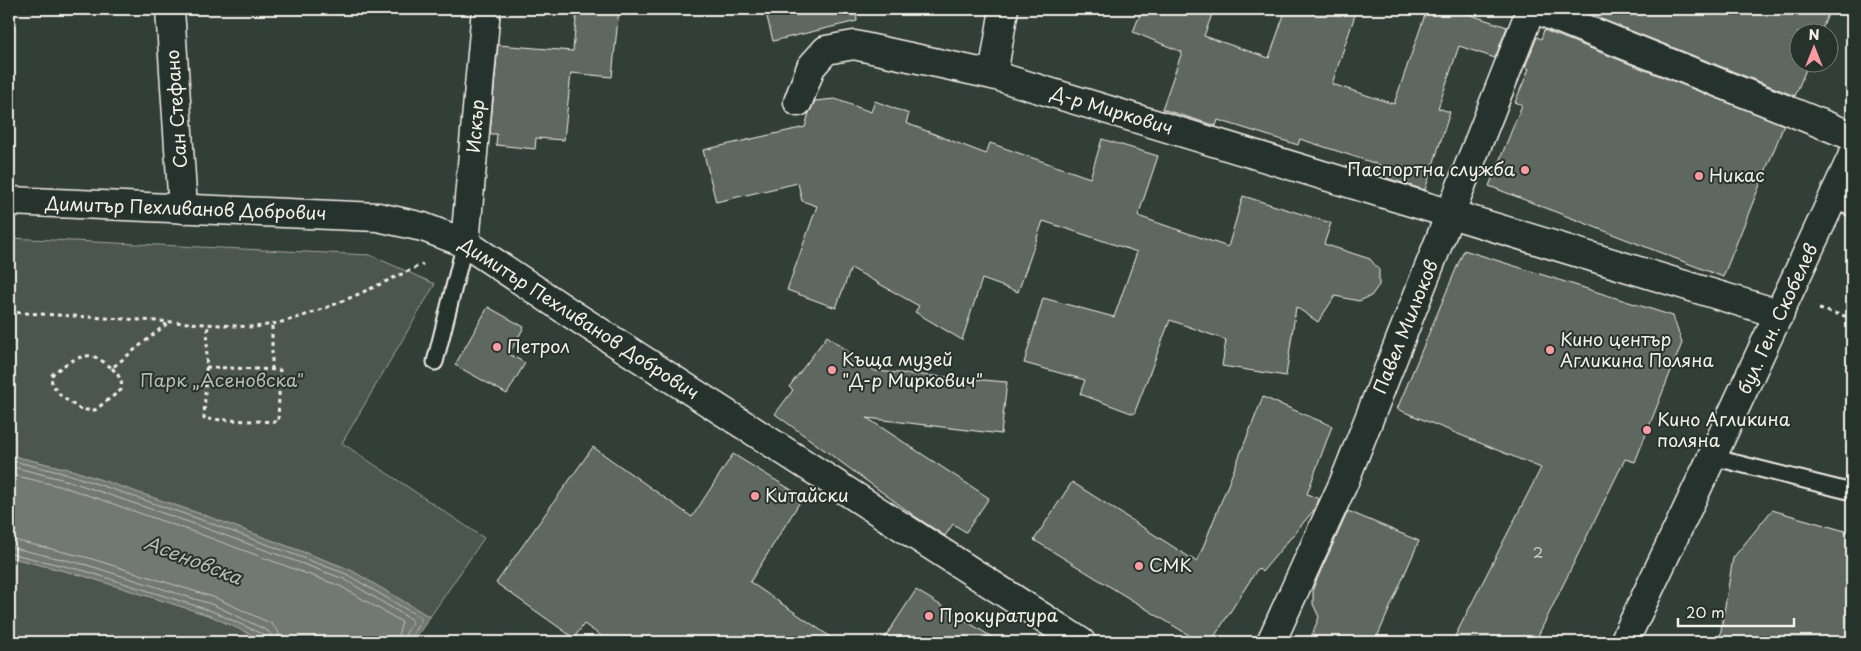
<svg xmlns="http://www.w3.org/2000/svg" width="1861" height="651" font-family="'Playpen Sans',sans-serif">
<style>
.green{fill:#4c564f;stroke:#a0a49c}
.water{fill:#727972;stroke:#a6a9a1}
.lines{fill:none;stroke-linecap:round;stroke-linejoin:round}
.shore{stroke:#c0c1b9;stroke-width:1}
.building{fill:#5f6861;stroke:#f4f1e8}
.lane-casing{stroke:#f4f1e8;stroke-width:19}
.street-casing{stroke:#f4f1e8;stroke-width:31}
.secondary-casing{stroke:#f4f1e8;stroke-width:31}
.path{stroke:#f4f1e8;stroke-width:3;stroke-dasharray:4 4;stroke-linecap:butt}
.lane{stroke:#26332d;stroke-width:15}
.street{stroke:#26332d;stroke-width:28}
.secondary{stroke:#26332d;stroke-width:28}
.poi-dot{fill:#ff9aa2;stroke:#26332d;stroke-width:2}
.labels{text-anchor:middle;stroke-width:4;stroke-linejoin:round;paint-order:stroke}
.number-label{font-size:15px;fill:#cfcfc6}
.street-label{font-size:18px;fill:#f4f1e8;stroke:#26332d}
.poi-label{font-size:18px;fill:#f4f1e8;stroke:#26332d;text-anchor:start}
.park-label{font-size:18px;fill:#b9bbb2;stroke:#26332d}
.water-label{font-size:19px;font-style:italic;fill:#babbb3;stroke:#26332d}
</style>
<rect width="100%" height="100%" fill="#323e38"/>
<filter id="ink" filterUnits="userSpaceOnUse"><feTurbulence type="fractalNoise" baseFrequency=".02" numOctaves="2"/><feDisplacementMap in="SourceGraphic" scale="10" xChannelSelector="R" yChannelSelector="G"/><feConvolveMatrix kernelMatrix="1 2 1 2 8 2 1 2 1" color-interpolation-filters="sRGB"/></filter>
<g filter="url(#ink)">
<!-- green -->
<g class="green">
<polygon points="9,238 370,255 435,284 342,443 484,538 430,617 349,569 201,514 72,470 9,455"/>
<polygon points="9,557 84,576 211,616 267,642 9,642"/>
</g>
<!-- water -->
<polygon class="water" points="9,455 72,470 201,514 349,569 430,617 413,642 267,642 211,616 84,576 9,557"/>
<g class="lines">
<!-- shore -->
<g class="shore">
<polyline points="9,460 71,475 199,519 346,574 421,618 421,621 410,638 409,642"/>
<path d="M9 466 69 481 197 525 344 579 412 620C412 628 403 634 403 642"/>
<polyline points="9,474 67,488 194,532 340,586 402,622 396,642"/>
<polyline points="9,539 89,558 216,598 272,624 278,631 281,642"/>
<polyline points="9,547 87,565 214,605 268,631 272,636 273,642"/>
<polyline points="9,553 85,571 212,611 264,635 267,642"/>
</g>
</g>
<!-- building -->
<g class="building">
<polygon points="577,9 619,9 612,77 571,73 564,140 536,138 535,149 496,145 497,134 490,134 498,45 573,51"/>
<polygon points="765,9 856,9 857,21 773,41"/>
<polygon points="1142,9 1214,9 1204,36 1269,58 1286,9 1357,9 1332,84 1394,104 1427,9 1453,9 1507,27 1495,58 1459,46 1438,108 1450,112 1425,190 1376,175 1380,165 1300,139 1298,145 1218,120 1216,126 1162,109 1182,52 1133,32"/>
<polygon points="1576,9 1830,9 1821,32 1798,32 1798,62 1809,62 1795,96"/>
<polygon points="1544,30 1784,125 1723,277 1489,186 1522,105 1515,102 1529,69 1525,67 1537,37 1541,39"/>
<polygon points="835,99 871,112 875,101 909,114 906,123 986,154 990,143 1090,178 1102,139 1158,156 1138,216 1228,247 1243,196 1331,223 1324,244 1370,259 1379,270 1379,285 1371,296 1359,301 1335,296 1318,322 1296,307 1286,376 1222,366 1226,340 1170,320 1134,414 1080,394 1085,380 1024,363 1043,298 1114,317 1137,252 1043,221 1018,292 982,279 962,340 915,312 919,306 851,268 836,308 787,290 817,206 802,201 798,183 716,202 703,150 805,127 809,113 815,101"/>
<polygon points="1464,250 1673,316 1682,343 1635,462 1625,459 1535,642 1452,642 1541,468 1397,409"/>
<polygon points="488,307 524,327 509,354 525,363 507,394 455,365"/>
<polygon points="827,336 875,371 1007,382 1001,434 867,418 989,498 966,532 953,524 945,536 916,517 775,414 793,390 789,387"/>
<polygon points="1263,397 1332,426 1307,494 1319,499 1314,510 1262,572 1258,568 1211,642 1200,642 1034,540 1072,482 1197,562"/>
<polygon points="593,447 692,517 733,454 803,497 750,582 838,642 610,642 584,624 574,638 496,583"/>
<polygon points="1772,510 1852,533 1852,642 1719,642 1733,558"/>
<polygon points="1348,511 1419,541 1375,642 1309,642 1319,617 1313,604 1313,588"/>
<polygon points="916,590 1000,642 882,642"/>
</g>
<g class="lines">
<!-- lane casing -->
<g class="lane-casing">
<g id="lane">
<polyline points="1833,201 1852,208"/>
<polyline points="435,362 465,243"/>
<polyline points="1712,457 1852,492"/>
</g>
</g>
<!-- street casing -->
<g class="street-casing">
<g id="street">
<polyline points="170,9 183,209"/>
<polyline points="1535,9 1852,136"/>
<polyline points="993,75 1004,9"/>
<polyline points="798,102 811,67 826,50 854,45 993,75 1780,314"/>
<polyline points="465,243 486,9"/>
<polyline points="1271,642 1344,482 1531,9"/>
</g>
</g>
<!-- secondary casing -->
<g class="secondary-casing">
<g id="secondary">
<polyline points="9,201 378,217 423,227 465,243 570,313 1081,642"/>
<polyline points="1624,642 1712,457 1852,157"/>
</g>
</g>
<!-- path -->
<g class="path">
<polyline points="1819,309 1852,318"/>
<path d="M9 312 253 327C307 322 373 287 423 264"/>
<polyline points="206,367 280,370 278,422 204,419 208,324"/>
<path d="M112 368C119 376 123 380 121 390L95 410H81L61 396 52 384 51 376C58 368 79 354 91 356 98 357 106 364 112 368L169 322"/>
<polyline points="272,370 272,325"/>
<polyline points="9,640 17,642"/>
</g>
<!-- lane -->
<use href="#lane" class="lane"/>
<!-- street -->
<use href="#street" class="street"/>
<!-- secondary -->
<use href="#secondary" class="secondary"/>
</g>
</g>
<!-- markers -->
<g class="poi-dot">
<circle cx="1525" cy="170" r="5"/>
<circle cx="1699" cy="176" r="5"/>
<circle cx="497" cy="347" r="5"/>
<circle cx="1550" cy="350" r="5"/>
<circle cx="832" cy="370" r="5"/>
<circle cx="1647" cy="430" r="5"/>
<circle cx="755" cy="496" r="5"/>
<circle cx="1139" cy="566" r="5"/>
<circle cx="929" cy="616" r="5"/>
</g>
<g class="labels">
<!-- number labels -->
<g class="number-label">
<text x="1538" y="558">2</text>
</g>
<!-- street labels -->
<g class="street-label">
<text transform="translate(177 109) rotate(-94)" y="6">Сан Стефано</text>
<text transform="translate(1112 111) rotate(17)" y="6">Д-р Миркович</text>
<text transform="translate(476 126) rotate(-85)" y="6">Искър</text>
<text transform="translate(186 209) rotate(2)" y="6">Димитър Пехливанов Добрович</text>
<text transform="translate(579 319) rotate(33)" y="6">Димитър Пехливанов Добрович</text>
<text transform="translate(1778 319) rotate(-65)" y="6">бул. Ген. Скобелев</text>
<text transform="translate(1406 327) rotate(-68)" y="6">Павел Милюков</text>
</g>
<!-- poi labels -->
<g class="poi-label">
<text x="1515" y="176" text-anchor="end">Паспортна служба</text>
<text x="1709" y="182">Никас</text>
<text x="1560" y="346">Кино център<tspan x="1560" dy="21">Агликина Поляна</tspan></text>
<text x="507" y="353">Петрол</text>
<text x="842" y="366">Къща музей<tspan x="842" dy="21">"Д-р Миркович"</tspan></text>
<text x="1657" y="426">Кино Агликина<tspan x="1657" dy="21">поляна</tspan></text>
<text x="765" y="502">Китайски</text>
<text x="1149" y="572">СМК</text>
<text x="939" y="622">Прокуратура</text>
</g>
<!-- park labels -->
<g class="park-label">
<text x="222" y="387">Парк „Асеновска"</text>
</g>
<!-- water labels -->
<g class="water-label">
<text transform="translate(193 560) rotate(21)" y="7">Асеновска</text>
</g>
</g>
<!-- margin -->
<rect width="1861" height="651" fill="none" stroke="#26332d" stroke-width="30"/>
<rect x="15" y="15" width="1831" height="621" fill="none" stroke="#f4f1e8" stroke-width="2" filter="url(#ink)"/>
<!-- north arrow -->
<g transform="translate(1814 48)"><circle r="24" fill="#26332d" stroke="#787f78"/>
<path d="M0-4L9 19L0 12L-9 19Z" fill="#ff9aa2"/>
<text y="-8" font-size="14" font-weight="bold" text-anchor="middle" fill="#f4f1e8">N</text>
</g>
<!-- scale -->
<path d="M1678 618v8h116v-8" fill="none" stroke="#f4f1e8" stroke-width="2.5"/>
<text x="1686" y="618" font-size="15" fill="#f4f1e8" stroke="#26332d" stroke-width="4" paint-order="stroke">20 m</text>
</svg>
